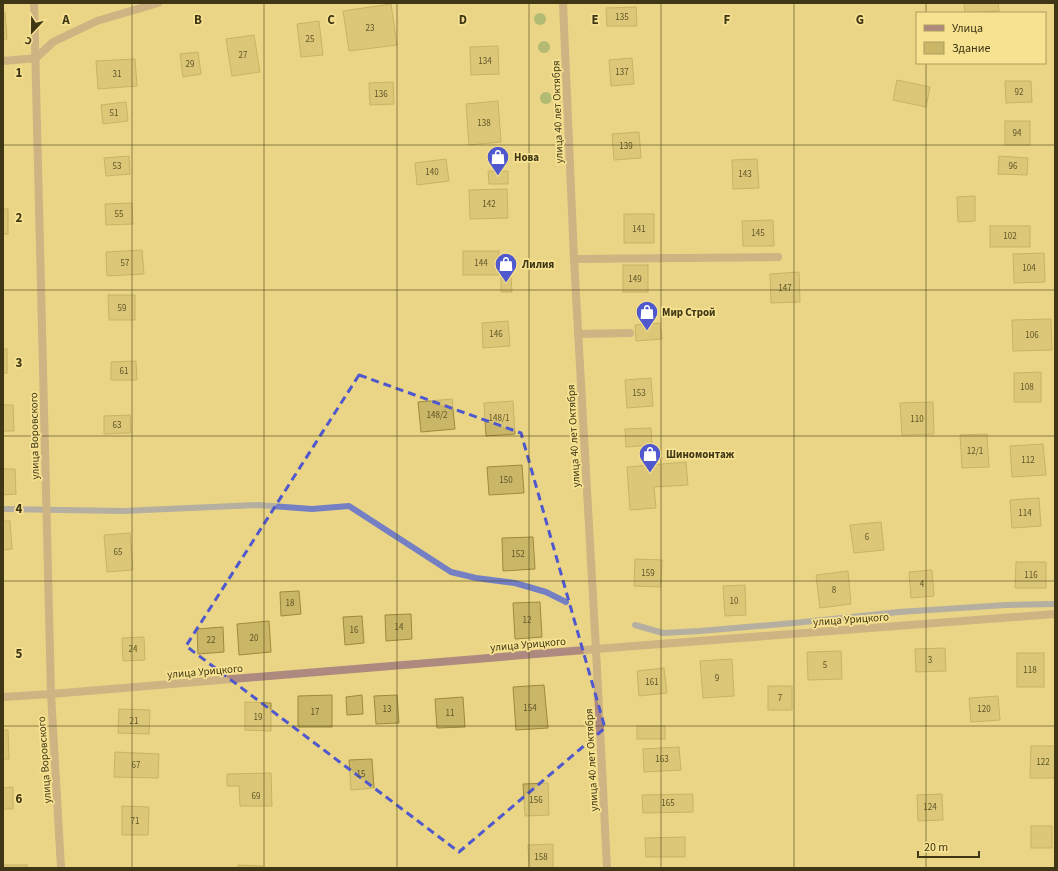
<svg xmlns="http://www.w3.org/2000/svg" width="1058" height="871" font-family="'Source Sans 3',sans-serif">
<style>
.lines{fill:none;stroke-linecap:round;stroke-linejoin:round}
.stream{stroke:#7480c3;stroke-width:6}
.building{fill:#cab667;stroke:#9e8a3a}
.service{stroke:#ad8980;stroke-width:8}
.minor{stroke:#ad8980;stroke-width:8}
.tertiary{stroke:#ad8980;stroke-width:8}
.tree{fill:#72995d}
.marked{fill:none;stroke:#5058ce;stroke-width:3;stroke-dasharray:8 5;stroke-linejoin:round}
.grid{fill:none;stroke:#3e3614;stroke-width:1;stroke-opacity:0.55}
.labels{text-anchor:middle;stroke-width:3.5;stroke-linejoin:round;paint-order:stroke}
.number-label{font-size:9px;fill:#615629}
.street-label{font-size:11px;fill:#3e3614;stroke:#f7e292}
.poi-label{font-size:11px;font-weight:bold;fill:#3e3614;stroke:#f7e292;text-anchor:start}
.grid-label{font-size:13px;text-anchor:middle;font-weight:bold;fill:#3e3614;stroke:#f7e292;stroke-width:3.5;stroke-linejoin:round;paint-order:stroke}
</style>
<rect width="100%" height="100%" fill="#e9d585"/>
<g class="lines">
<!-- stream -->
<g class="stream">
<polyline points="3,509 123,511 258,505 312,509 349,506 451,572 476,578 515,583 546,592 566,602"/>
<polyline points="635,625 663,633 700,631 794,623 899,612 1006,605 1055,604"/>
</g>
</g>
<!-- building -->
<g class="building">
<polygon points="964,3 998,3 999,11 965,13"/>
<polygon points="391,4 397,45 349,51 343,11"/>
<polygon points="636,7 637,26 607,26 606,8"/>
<polygon points="3,12 5,12 7,39 3,39"/>
<polygon points="319,21 323,55 301,57 297,24"/>
<polygon points="254,35 260,72 232,76 226,39"/>
<polygon points="498,46 499,74 471,75 470,47"/>
<polygon points="198,52 201,74 183,77 180,54"/>
<polygon points="632,58 634,84 611,86 609,60"/>
<polygon points="135,59 137,86 98,89 96,61"/>
<polygon points="897,80 930,87 926,107 893,100"/>
<polygon points="1005,81 1031,81 1032,102 1006,103"/>
<polygon points="393,82 394,104 370,105 369,83"/>
<polygon points="498,101 501,142 469,145 466,104"/>
<polygon points="126,102 128,121 103,124 101,105"/>
<rect x="1005" y="121" width="25" height="24"/>
<polygon points="639,132 641,158 614,160 612,134"/>
<polygon points="129,156 130,174 106,176 104,158"/>
<polygon points="999,156 1028,158 1027,175 998,174"/>
<polygon points="446,159 449,181 417,185 415,163"/>
<polygon points="757,159 759,188 733,189 732,160"/>
<polygon points="488,171 508,171 508,184 489,184"/>
<polygon points="507,189 508,218 470,219 469,190"/>
<polygon points="975,196 975,221 958,222 957,197"/>
<polygon points="132,203 133,224 106,225 105,204"/>
<rect x="3" y="209" width="5" height="25"/>
<rect x="624" y="214" width="30" height="29"/>
<polygon points="773,220 774,246 743,246 742,221"/>
<rect x="990" y="226" width="40" height="21"/>
<polygon points="142,250 144,274 107,276 106,252"/>
<rect x="463" y="251" width="36" height="24"/>
<polygon points="1044,253 1045,282 1014,283 1013,254"/>
<rect x="623" y="265" width="25" height="27"/>
<polygon points="799,272 800,302 771,303 770,274"/>
<polygon points="501,277 511,277 512,292 501,292"/>
<polygon points="108,295 135,295 135,320 109,320"/>
<polygon points="1051,319 1052,350 1013,351 1012,320"/>
<polygon points="508,321 510,346 483,348 482,323"/>
<polygon points="660,323 662,339 636,341 635,325"/>
<rect x="3" y="349" width="4" height="24"/>
<polygon points="136,361 137,380 111,380 111,362"/>
<polygon points="1041,372 1041,402 1014,402 1014,373"/>
<polygon points="651,378 653,406 627,408 625,380"/>
<polygon points="452,399 455,429 421,432 418,402"/>
<polygon points="513,401 515,434 486,436 484,403"/>
<polygon points="933,402 934,434 902,435 900,403"/>
<polygon points="3,405 13,405 14,431 3,431"/>
<polygon points="130,415 131,433 104,434 104,416"/>
<polygon points="651,428 652,445 626,447 625,429"/>
<polygon points="987,434 989,467 962,468 960,435"/>
<polygon points="1043,444 1046,475 1012,477 1010,446"/>
<polygon points="686,462 688,485 654,487 656,508 630,510 627,467"/>
<polygon points="522,465 524,493 489,495 487,467"/>
<polygon points="3,469 15,469 16,494 3,495"/>
<polygon points="1039,498 1041,526 1012,528 1010,500"/>
<polygon points="3,521 10,521 12,549 3,550"/>
<polygon points="881,522 884,550 854,553 850,525"/>
<polygon points="130,533 133,570 107,572 104,535"/>
<polygon points="533,537 535,569 503,571 502,538"/>
<polygon points="635,559 662,560 661,587 634,586"/>
<polygon points="1016,562 1046,562 1046,588 1015,588"/>
<polygon points="932,570 934,596 911,598 909,572"/>
<polygon points="848,571 851,604 820,608 816,575"/>
<polygon points="745,585 746,615 725,616 723,586"/>
<polygon points="299,591 301,614 281,616 280,592"/>
<polygon points="540,602 542,637 515,639 513,603"/>
<polygon points="411,614 412,639 386,641 385,615"/>
<polygon points="362,616 364,643 345,645 343,617"/>
<polygon points="269,621 271,652 239,655 237,624"/>
<polygon points="223,627 224,652 198,654 197,629"/>
<polygon points="144,637 145,660 123,661 122,638"/>
<polygon points="945,648 946,671 916,672 915,649"/>
<polygon points="841,651 842,679 808,680 807,652"/>
<rect x="1017" y="653" width="27" height="34"/>
<polygon points="732,659 734,696 703,698 700,661"/>
<polygon points="664,668 667,693 639,696 637,671"/>
<polygon points="544,685 548,728 516,730 513,687"/>
<rect x="768" y="686" width="24" height="24"/>
<polygon points="332,695 332,727 298,727 298,696"/>
<polygon points="362,695 363,714 347,715 346,697"/>
<polygon points="397,695 399,723 376,724 374,696"/>
<polygon points="998,696 1000,720 971,722 969,698"/>
<polygon points="463,697 465,727 437,728 435,699"/>
<polygon points="245,702 271,703 271,731 245,730"/>
<polygon points="119,709 150,710 149,734 118,733"/>
<rect x="637" y="726" width="28" height="13"/>
<polygon points="3,730 8,730 9,759 3,759"/>
<polygon points="1031,746 1055,746 1055,778 1030,778"/>
<polygon points="679,747 681,770 644,772 643,749"/>
<polygon points="115,752 159,754 158,778 114,777"/>
<polygon points="372,759 374,788 351,790 349,760"/>
<polygon points="271,773 272,806 240,806 239,786 227,786 227,774"/>
<polygon points="548,783 549,815 525,816 523,784"/>
<polygon points="13,787 13,809 3,809 3,788"/>
<polygon points="693,794 693,812 643,813 642,795"/>
<polygon points="942,794 943,820 918,821 917,795"/>
<polygon points="122,806 149,807 148,835 122,835"/>
<rect x="1031" y="826" width="21" height="22"/>
<polygon points="685,837 685,857 646,857 645,838"/>
<polygon points="553,844 553,868 529,868 528,845"/>
<rect x="3" y="865" width="24" height="3"/>
<polygon points="238,865 263,866 263,868 238,868"/>
</g>
<g class="lines">
<!-- service -->
<g class="service">
<polyline points="574,259 778,257"/>
<polyline points="578,334 630,333"/>
</g>
<!-- minor -->
<g class="minor">
<polyline points="34,3 51,694 61,868"/>
<polyline points="3,61 36,58 53,42 97,21 158,3"/>
<polyline points="3,697 51,694 621,647 1055,614"/>
</g>
<!-- tertiary -->
<polyline class="tertiary" points="563,3 574,259 596,650 607,868"/>
</g>
<!-- trees -->
<g class="tree">
<circle cx="540" cy="19" r="6"/>
<circle cx="544" cy="47" r="6"/>
<circle cx="546" cy="98" r="6"/>
</g>
<!-- marked area -->
<path d="M0 0H1058V871H0ZM359 375 521 433 605 728 459 852 186 646Z" fill="#e9d585" fill-opacity=".55" fill-rule="evenodd"/>
<path class="marked" d="M359 375 521 433 605 728 459 852 186 646Z"/>
<!-- grid -->
<path class="grid" d="M132 3V868M264 3V868M397 3V868M529 3V868M661 3V868M794 3V868M926 3V13M926 63V868M3 145H1055M3 290H1055M3 436H1055M3 581H1055M3 726H1055"/>
<!-- icons -->
<defs>
<g id="shop-pin" transform="scale(1.15)"><path d="M0 17L-7.5 6A9.5 9.5 0 1 1 7.5 6Z" fill="#5058ce" stroke="#f7e292"/><path d="M-5-2.5h2.3a2.7 3.5 0 0 1 5.4 0H5L5.5 6h-11ZM-1.5-2.5h3a1.5 2.3 0 0 0-3 0Z" fill="#fff"/></g>
</defs>
<g fill-rule="evenodd">
<use href="#shop-pin" x="498" y="157"/>
<use href="#shop-pin" x="506" y="264"/>
<use href="#shop-pin" x="647" y="312"/>
<use href="#shop-pin" x="650" y="454"/>
</g>
<g class="labels">
<!-- number labels -->
<g class="number-label">
<text x="622" y="20">135</text>
<text x="370" y="31">23</text>
<text x="310" y="42">25</text>
<text x="243" y="58">27</text>
<text x="485" y="64">134</text>
<text x="190" y="67">29</text>
<text x="622" y="75">137</text>
<text x="117" y="77">31</text>
<text x="1019" y="95">92</text>
<text x="381" y="97">136</text>
<text x="114" y="116">51</text>
<text x="484" y="126">138</text>
<text x="1017" y="136">94</text>
<text x="626" y="149">139</text>
<text x="117" y="169">53</text>
<text x="1013" y="169">96</text>
<text x="432" y="175">140</text>
<text x="745" y="177">143</text>
<text x="489" y="207">142</text>
<text x="119" y="217">55</text>
<text x="639" y="232">141</text>
<text x="758" y="236">145</text>
<text x="1010" y="239">102</text>
<text x="125" y="266">57</text>
<text x="481" y="266">144</text>
<text x="1029" y="271">104</text>
<text x="635" y="282">149</text>
<text x="785" y="291">147</text>
<text x="122" y="311">59</text>
<text x="496" y="337">146</text>
<text x="1032" y="338">106</text>
<text x="124" y="374">61</text>
<text x="1027" y="390">108</text>
<text x="639" y="396">153</text>
<text x="437" y="418">148/2</text>
<text x="499" y="421">148/1</text>
<text x="917" y="422">110</text>
<text x="117" y="428">63</text>
<text x="975" y="454">12/1</text>
<text x="1028" y="463">112</text>
<text x="506" y="483">150</text>
<text x="1025" y="516">114</text>
<text x="867" y="540">6</text>
<text x="118" y="555">65</text>
<text x="518" y="557">152</text>
<text x="648" y="576">159</text>
<text x="1031" y="578">116</text>
<text x="922" y="587">4</text>
<text x="834" y="593">8</text>
<text x="734" y="604">10</text>
<text x="290" y="606">18</text>
<text x="527" y="623">12</text>
<text x="399" y="630">14</text>
<text x="354" y="633">16</text>
<text x="254" y="641">20</text>
<text x="211" y="643">22</text>
<text x="133" y="652">24</text>
<text x="930" y="663">3</text>
<text x="825" y="668">5</text>
<text x="1030" y="673">118</text>
<text x="717" y="681">9</text>
<text x="652" y="685">161</text>
<text x="780" y="701">7</text>
<text x="530" y="711">154</text>
<text x="387" y="712">13</text>
<text x="984" y="712">120</text>
<text x="315" y="715">17</text>
<text x="450" y="716">11</text>
<text x="258" y="720">19</text>
<text x="134" y="724">21</text>
<text x="662" y="762">163</text>
<text x="1043" y="765">122</text>
<text x="136" y="768">67</text>
<text x="361" y="777">15</text>
<text x="256" y="799">69</text>
<text x="536" y="803">156</text>
<text x="668" y="806">165</text>
<text x="930" y="810">124</text>
<text x="135" y="824">71</text>
<text x="541" y="860">158</text>
</g>
<!-- street labels -->
<g class="street-label">
<text transform="translate(557 112) rotate(-92)" y="4">улица 40 лет Октября</text>
<text transform="translate(34 436) rotate(-91)" y="4">улица Воровского</text>
<text transform="translate(573 436) rotate(-93)" y="4">улица 40 лет Октября</text>
<text transform="translate(851 619) rotate(-4)" y="4">улица Урицкого</text>
<text transform="translate(528 644) rotate(-5)" y="4">улица Урицкого</text>
<text transform="translate(205 671) rotate(-5)" y="4">улица Урицкого</text>
<text transform="translate(44 760) rotate(-94)" y="4">улица Воровского</text>
<text transform="translate(591 760) rotate(-93)" y="4">улица 40 лет Октября</text>
</g>
<!-- poi labels -->
<g class="poi-label">
<text x="514" y="161">Нова</text>
<text x="522" y="268">Лилия</text>
<text x="662" y="316">Мир Строй</text>
<text x="666" y="458">Шиномонтаж</text>
</g>
</g>
<g class="grid-label">
<text x="66" y="24">A</text>
<text x="198" y="24">B</text>
<text x="331" y="24">C</text>
<text x="463" y="24">D</text>
<text x="595" y="24">E</text>
<text x="727" y="24">F</text>
<text x="860" y="24">G</text>
<text x="19" y="77">1</text>
<text x="19" y="222">2</text>
<text x="19" y="367">3</text>
<text x="19" y="513">4</text>
<text x="19" y="658">5</text>
<text x="19" y="803">6</text>
</g>
<!-- border -->
<rect width="1058" height="871" fill="none" stroke="#3e3614" stroke-width="8"/>
<!-- legend -->
<rect x="916" y="12" width="130" height="52" fill="#f7e292" stroke="#ad9d60"/>
<rect x="924" y="25" width="20" height="6" fill="#ad8980" stroke="#ad9d60"/>
<text x="952" y="32" font-size="12" fill="#3e3614">Улица</text>
<rect x="924" y="42" width="20" height="12" fill="#cab667" stroke="#ad9d60"/>
<text x="952" y="52" font-size="12" fill="#3e3614">Здание</text>
<!-- north arrow -->
<g transform="translate(32 32) rotate(202)" stroke="#f7e292" stroke-width="3" paint-order="stroke">
<path d="M0-3L7 15L0 10L-7 15Z" fill="#3e3614"/>
<text y="-6" font-size="11" font-weight="bold" text-anchor="middle" fill="#3e3614">С</text>
</g>
<!-- scale -->
<path d="M918 851v6h61v-6" fill="none" stroke="#3e3614" stroke-width="2"/>
<text x="924" y="851" font-size="12" fill="#3e3614" stroke="#f7e292" stroke-width="3" paint-order="stroke">20 m</text>
</svg>
